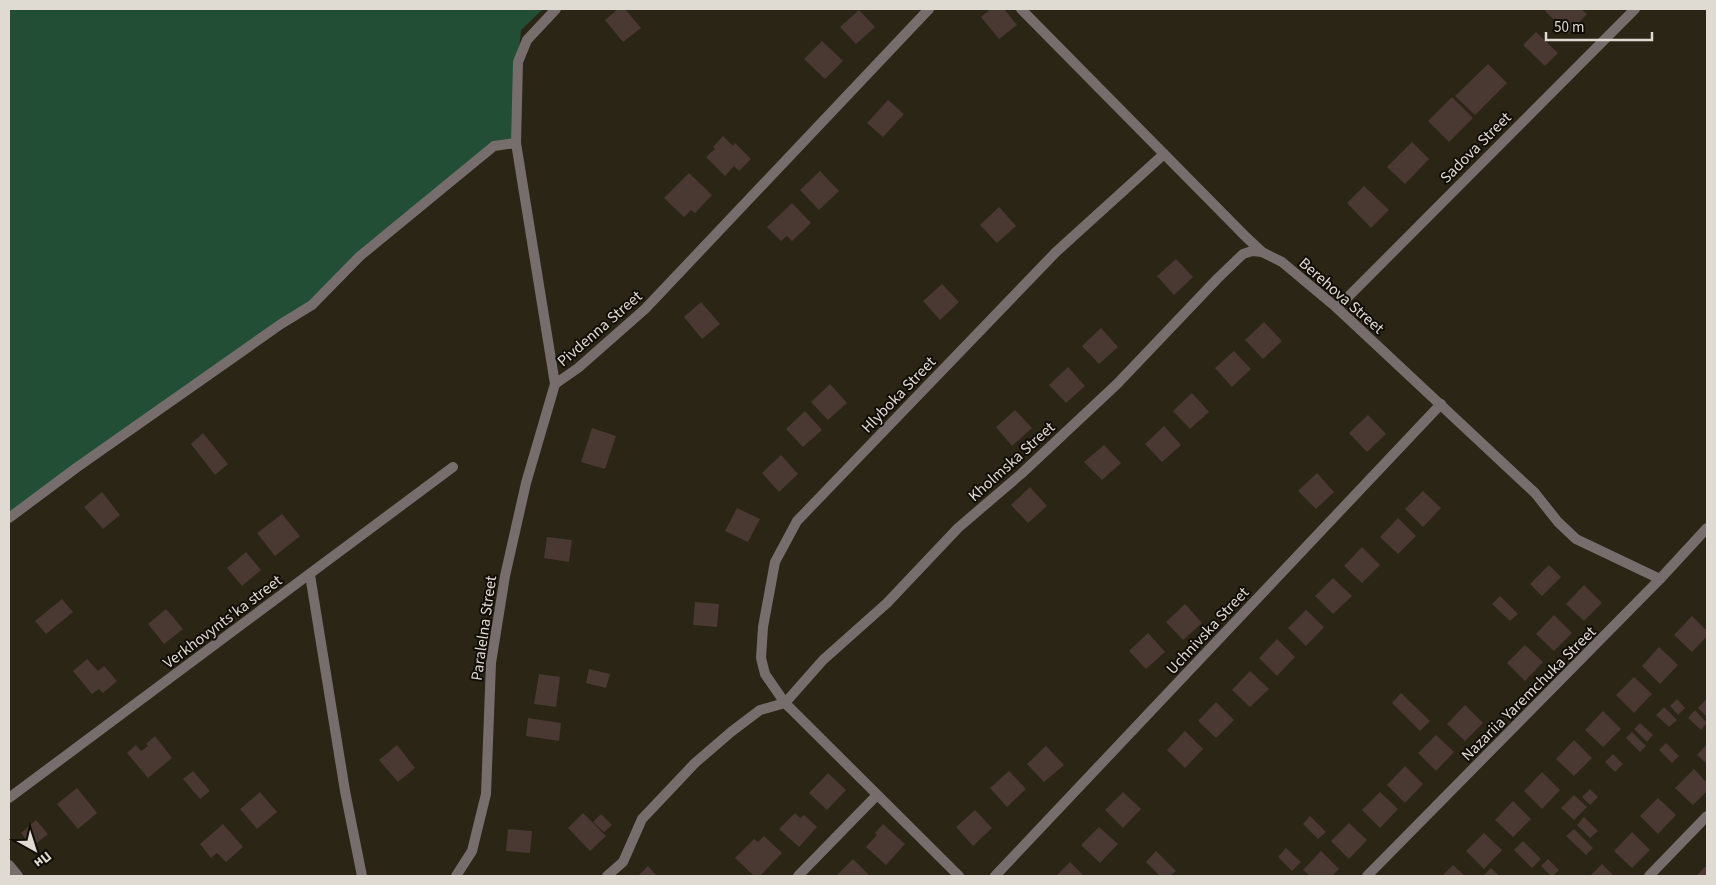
<svg xmlns="http://www.w3.org/2000/svg" width="1716" height="885" font-family="'Source Sans 3',sans-serif">
<style>
.green{fill:#224e35}
.building{fill:#4a3832}
.lines{fill:none;stroke-linecap:round;stroke-linejoin:round}
.minor{stroke:#776d6d;stroke-width:10}
.labels{text-anchor:middle;stroke-width:4;stroke-linejoin:round;paint-order:stroke}
.street-label{font-size:16px;fill:#dfdbd2;stroke:#110e08}
</style>
<rect width="100%" height="100%" fill="#2b2515"/>
<!-- green -->
<polygon class="green" points="9,9 543,9 521,30 518,62 516,143 494,146 360,256 312,305 9,517"/>
<!-- building -->
<g class="building">
<polygon points="618,9 625,9 641,28 623,42 605,20"/>
<polygon points="991,9 1004,9 1017,25 999,39 981,17"/>
<polygon points="1547,9 1581,9 1587,14 1568,34 1545,11"/>
<polygon points="859,10 875,27 856,44 840,27"/>
<polygon points="1536,32 1558,53 1545,66 1523,45"/>
<polygon points="822,41 843,61 825,79 804,59"/>
<polygon points="1488,64 1507,83 1475,115 1455,96"/>
<polygon points="1452,97 1473,118 1449,142 1428,121"/>
<polygon points="888,100 904,114 883,137 867,123"/>
<polygon points="723,136 733,146 735,143 751,159 739,171 734,166 725,176 706,157 715,149 713,147"/>
<polygon points="1412,142 1429,159 1405,184 1387,167"/>
<polygon points="820,171 839,191 819,210 800,190"/>
<polygon points="689,173 712,195 695,213 691,210 684,217 664,198"/>
<polygon points="1364,186 1389,210 1371,228 1347,203"/>
<polygon points="792,203 811,223 792,241 787,236 781,241 767,227"/>
<polygon points="999,207 1016,226 997,243 980,225"/>
<polygon points="1176,259 1193,277 1174,295 1157,276"/>
<polygon points="942,284 959,302 940,320 923,301"/>
<polygon points="701,302 720,324 702,339 684,317"/>
<polygon points="1264,322 1282,341 1263,359 1245,340"/>
<polygon points="1101,328 1118,347 1099,364 1082,346"/>
<polygon points="1234,351 1251,369 1232,387 1215,368"/>
<polygon points="1068,367 1085,386 1066,403 1049,385"/>
<polygon points="830,384 847,403 828,420 811,402"/>
<polygon points="1192,393 1209,412 1190,429 1173,411"/>
<polygon points="1015,410 1032,428 1012,446 996,427"/>
<polygon points="805,411 822,430 803,447 786,429"/>
<polygon points="1368,415 1386,434 1367,452 1349,433"/>
<polygon points="1164,426 1181,445 1162,462 1145,444"/>
<polygon points="592,428 616,436 605,469 581,462"/>
<polygon points="203,433 228,464 215,475 191,444"/>
<polygon points="1104,445 1121,463 1102,480 1084,462"/>
<polygon points="781,455 798,474 779,492 762,473"/>
<polygon points="1317,473 1334,492 1316,509 1298,491"/>
<polygon points="1030,487 1047,506 1028,523 1011,505"/>
<polygon points="1423,491 1441,508 1423,527 1405,509"/>
<polygon points="102,492 120,515 103,529 84,507"/>
<polygon points="737,508 760,519 748,542 725,531"/>
<polygon points="282,514 300,536 275,556 257,533"/>
<polygon points="1398,518 1416,536 1398,554 1380,537"/>
<polygon points="547,537 572,540 569,562 544,558"/>
<polygon points="1362,547 1380,565 1362,583 1344,566"/>
<polygon points="246,552 261,570 242,586 227,568"/>
<polygon points="1549,565 1561,577 1542,596 1530,584"/>
<polygon points="1333,578 1352,596 1333,614 1315,596"/>
<polygon points="1584,585 1602,603 1584,621 1566,604"/>
<polygon points="1500,596 1518,614 1510,621 1492,604"/>
<polygon points="62,599 73,612 46,634 35,621"/>
<polygon points="695,602 719,604 717,627 693,625"/>
<polygon points="1185,604 1202,623 1183,640 1166,622"/>
<polygon points="166,609 183,629 164,644 148,624"/>
<polygon points="1306,610 1324,627 1306,646 1288,628"/>
<polygon points="1554,615 1572,633 1554,651 1536,634"/>
<polygon points="1692,616 1707,631 1707,636 1692,652 1674,635"/>
<polygon points="1148,633 1165,652 1146,669 1129,651"/>
<polygon points="1277,639 1295,657 1277,676 1259,658"/>
<polygon points="1525,645 1543,662 1525,681 1507,663"/>
<polygon points="1659,647 1678,665 1660,684 1642,666"/>
<polygon points="87,659 98,671 104,666 117,681 103,693 99,689 92,694 73,671"/>
<polygon points="589,669 610,674 606,688 586,683"/>
<polygon points="1250,671 1269,689 1250,707 1232,690"/>
<polygon points="539,674 560,677 556,707 534,704"/>
<polygon points="1634,677 1652,694 1634,713 1616,695"/>
<polygon points="1401,693 1430,721 1420,731 1392,703"/>
<polygon points="1707,698 1707,717 1698,708"/>
<polygon points="1677,699 1685,708 1678,715 1670,706"/>
<polygon points="1216,702 1234,720 1216,738 1198,721"/>
<polygon points="1465,705 1483,723 1465,741 1447,724"/>
<polygon points="1664,707 1677,720 1669,727 1656,715"/>
<polygon points="1695,710 1707,723 1701,730 1688,718"/>
<polygon points="1603,711 1621,729 1603,747 1585,730"/>
<polygon points="528,718 561,723 559,741 526,736"/>
<polygon points="1640,723 1653,735 1647,742 1634,729"/>
<polygon points="1185,731 1203,749 1185,768 1167,750"/>
<polygon points="1632,732 1646,746 1640,752 1626,738"/>
<polygon points="1436,735 1454,752 1436,771 1418,753"/>
<polygon points="155,736 172,758 148,778 127,753 136,745 141,751 148,746 146,744"/>
<polygon points="1574,740 1592,758 1574,776 1556,759"/>
<polygon points="1666,743 1679,756 1672,763 1659,750"/>
<polygon points="1707,744 1707,764 1697,755"/>
<polygon points="397,745 415,768 398,782 379,760"/>
<polygon points="1046,746 1064,765 1044,782 1027,764"/>
<polygon points="1613,754 1623,764 1615,772 1605,762"/>
<polygon points="1405,766 1423,784 1405,803 1387,785"/>
<polygon points="1694,769 1707,783 1707,791 1693,805 1675,788"/>
<polygon points="193,771 210,791 200,799 183,779"/>
<polygon points="1009,771 1026,789 1007,807 990,788"/>
<polygon points="1542,772 1560,790 1542,809 1524,791"/>
<polygon points="828,773 846,790 827,810 809,793"/>
<polygon points="77,788 97,813 78,829 57,804"/>
<polygon points="1590,789 1598,797 1590,805 1582,797"/>
<polygon points="260,792 277,812 257,829 240,809"/>
<polygon points="1123,792 1141,809 1123,828 1105,810"/>
<polygon points="1380,792 1398,809 1380,828 1362,810"/>
<polygon points="1574,795 1587,807 1574,820 1561,808"/>
<polygon points="1658,798 1676,815 1658,834 1640,816"/>
<polygon points="1513,801 1531,819 1513,837 1495,820"/>
<polygon points="975,810 992,828 973,846 956,827"/>
<polygon points="583,813 606,836 590,851 568,828"/>
<polygon points="795,813 800,818 804,815 817,827 799,847 779,829"/>
<polygon points="601,814 612,825 604,832 593,822"/>
<polygon points="1310,816 1326,832 1318,839 1303,824"/>
<polygon points="1584,817 1598,831 1590,838 1577,825"/>
<polygon points="36,820 48,834 32,847 21,833"/>
<polygon points="1349,823 1367,840 1349,859 1331,841"/>
<polygon points="223,824 243,847 226,862 217,853 211,858 200,844"/>
<polygon points="883,824 905,844 886,865 866,847 877,835 875,833"/>
<polygon points="1099,827 1118,844 1100,863 1081,845"/>
<polygon points="508,829 532,831 530,853 506,851"/>
<polygon points="1574,829 1593,848 1586,855 1566,836"/>
<polygon points="1632,832 1650,850 1632,868 1614,851"/>
<polygon points="1484,833 1502,850 1484,869 1466,851"/>
<polygon points="764,836 782,853 760,876 754,876 735,858 754,839 758,842"/>
<polygon points="1523,841 1541,859 1532,868 1514,850"/>
<polygon points="1286,848 1301,862 1292,871 1278,857"/>
<polygon points="1156,851 1176,871 1170,876 1160,876 1146,862"/>
<polygon points="1321,851 1339,869 1332,876 1310,876 1303,870"/>
<polygon points="853,859 870,876 836,876"/>
<polygon points="1548,859 1559,870 1553,876 1551,876 1541,866"/>
<polygon points="1070,862 1084,876 1056,876"/>
<polygon points="1602,864 1614,876 1590,876"/>
<polygon points="1453,865 1465,876 1442,876"/>
<polygon points="1707,865 1707,876 1699,876 1697,875"/>
<polygon points="648,866 657,876 638,876"/>
<polygon points="1491,868 1499,876 1483,876"/>
</g>
<g class="lines">
<!-- minor -->
<g class="minor">
<polyline points="1021,9 1246,237 1262,252 1282,262 1337,308 1535,493 1558,522 1576,539 1660,579"/>
<polyline points="1337,308 1635,9"/>
<polyline points="555,384 578,368 645,309 929,9"/>
<polyline points="9,518 76,468 281,324 312,305 360,256 494,146 516,143"/>
<polyline points="310,575 345,791 362,876"/>
<polyline points="785,703 823,660 887,603 958,528 1021,474 1117,384 1218,278 1243,254 1252,251 1262,252"/>
<polyline points="9,798 453,467"/>
<polyline points="9,865 18,876"/>
<polyline points="456,876 472,851 486,794 491,663 505,576 526,483 555,384 516,143 518,62 527,40 556,9"/>
<polyline points="607,876 623,862 642,819 695,763 731,732 760,710 785,703"/>
<polyline points="798,876 877,795"/>
<polyline points="959,876 785,703 765,674 761,658 763,627 775,562 797,521 1056,252 1164,154"/>
<polyline points="995,876 1441,404"/>
<polyline points="1367,876 1660,579 1707,528"/>
<polyline points="1649,876 1707,816"/>
</g>
</g>
<g class="labels">
<!-- street labels -->
<g class="street-label">
<text transform="translate(1475 147) rotate(-45)" y="6">Sadova Street</text>
<text transform="translate(1342 295) rotate(41)" y="6">Berehova Street</text>
<text transform="translate(599 328) rotate(-41)" y="6">Pivdenna Street</text>
<text transform="translate(898 394) rotate(-46)" y="6">Hlyboka Street</text>
<text transform="translate(1011 461) rotate(-42)" y="6">Kholmska Street</text>
<text transform="translate(222 621) rotate(-37)" y="6">Verkhovynts'ka street</text>
<text transform="translate(483 628) rotate(-82)" y="6">Paralelna Street</text>
<text transform="translate(1207 630) rotate(-47)" y="6">Uchnivska Street</text>
<text transform="translate(1528 693) rotate(-45)" y="6">Nazariia Yaremchuka Street</text>
</g>
</g>
<!-- border -->
<rect width="1716" height="885" fill="none" stroke="#dfdbd2" stroke-width="20"/>
<!-- north arrow -->
<g transform="translate(35 850) rotate(141)" stroke="#110e08" stroke-width="4" paint-order="stroke">
<path d="M0-4L9 19L0 12L-9 19Z" fill="#dfdbd2"/>
<text y="-8" font-size="14" font-weight="bold" text-anchor="middle" fill="#dfdbd2">Пн</text>
</g>
<!-- scale -->
<path d="M1546 32v8h106v-8" fill="none" stroke="#dfdbd2" stroke-width="2.5"/>
<text x="1554" y="32" font-size="15" fill="#dfdbd2" stroke="#110e08" stroke-width="4" paint-order="stroke">50 m</text>
</svg>
